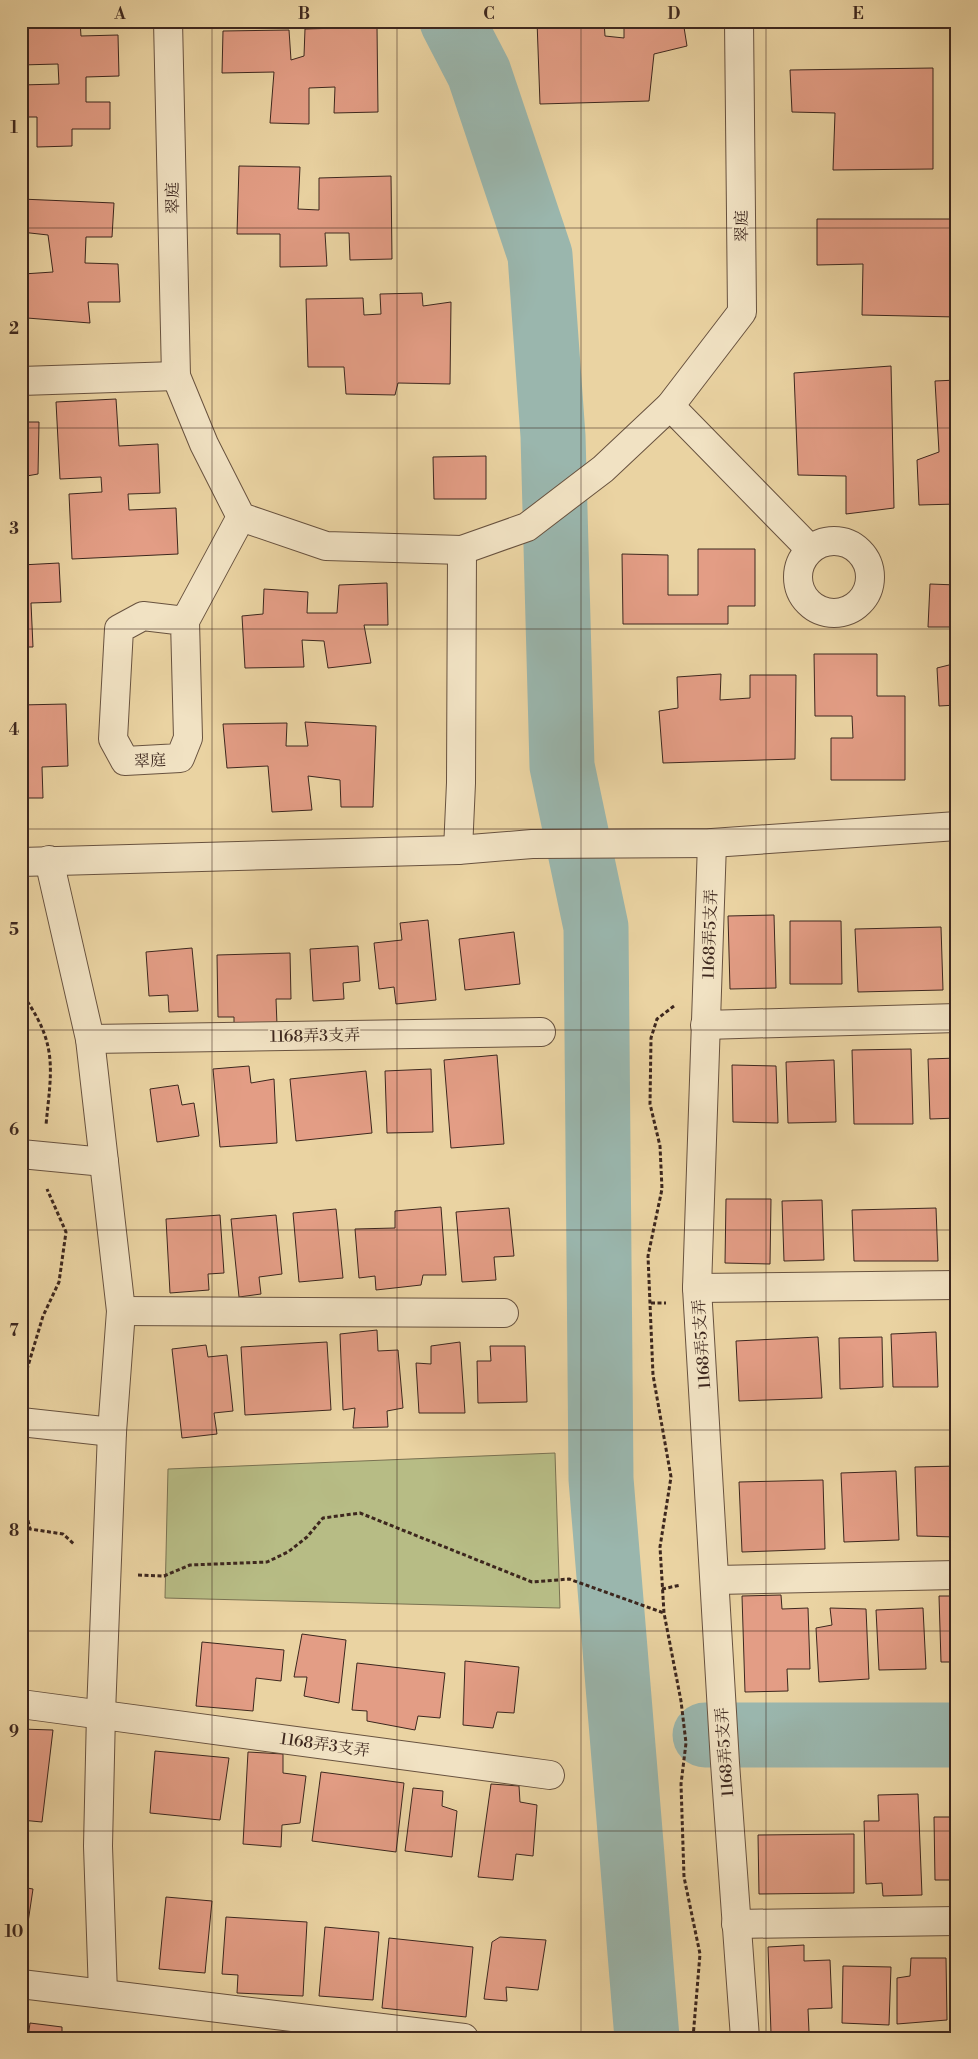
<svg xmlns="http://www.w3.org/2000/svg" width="978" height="2059" font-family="'Libre Bodoni','Noto Serif SC',serif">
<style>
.green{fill:#b7bc85;stroke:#7a7252}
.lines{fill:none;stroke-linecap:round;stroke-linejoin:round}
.river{stroke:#9ab6ad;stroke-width:65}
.building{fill:#e39d85;stroke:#3d271e}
.minor-casing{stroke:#68523f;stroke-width:30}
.path{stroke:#3d271e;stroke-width:3;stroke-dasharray:4 2.5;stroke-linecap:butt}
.minor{stroke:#f1e2c3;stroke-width:28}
.grid{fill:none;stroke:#3d271e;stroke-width:1;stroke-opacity:0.55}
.labels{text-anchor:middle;stroke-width:4;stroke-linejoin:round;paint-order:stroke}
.street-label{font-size:16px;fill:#3d271e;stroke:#f1e2c3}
.neatline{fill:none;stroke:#3d271e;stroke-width:2}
.grid-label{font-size:16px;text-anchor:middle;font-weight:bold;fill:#3d271e}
</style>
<rect width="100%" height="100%" fill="#ead3a2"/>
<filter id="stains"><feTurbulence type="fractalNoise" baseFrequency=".004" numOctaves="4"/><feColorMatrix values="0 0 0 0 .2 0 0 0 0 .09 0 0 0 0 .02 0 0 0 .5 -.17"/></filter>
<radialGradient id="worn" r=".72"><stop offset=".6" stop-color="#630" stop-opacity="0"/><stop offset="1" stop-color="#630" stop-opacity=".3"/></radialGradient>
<!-- green -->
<polygon class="green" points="555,1453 560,1608 165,1598 168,1469"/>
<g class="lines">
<!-- river -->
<g class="river">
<polyline points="452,21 479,73 540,255 553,436 562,766 596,927 601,1479 647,2038"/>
<polyline points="705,1735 957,1735"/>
</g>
</g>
<!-- building -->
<g class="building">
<polygon points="21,21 80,21 81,36 118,35 119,76 86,77 86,102 110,102 110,129 72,129 72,146 37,147 37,117 23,117 21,85 59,84 58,64 21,65"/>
<polygon points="537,21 604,21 605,36 624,38 624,21 683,21 687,46 654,54 649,101 540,104"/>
<polygon points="377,27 378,112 334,113 335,87 309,88 309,124 270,123 274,72 222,73 223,31 289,30 291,60 304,56 305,29"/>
<polygon points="933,68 933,169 833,170 835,113 792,112 790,70"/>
<polygon points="239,166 300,167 298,209 319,210 319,178 391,176 392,259 350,260 349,233 325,233 327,266 280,267 280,234 237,234"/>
<polygon points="21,199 114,203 112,237 86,237 85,263 118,264 120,302 88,302 90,323 27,318 23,274 53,272 48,235 21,232"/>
<polygon points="817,219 957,219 957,317 862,315 863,264 817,265"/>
<polygon points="422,293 423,306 451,302 450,384 398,383 395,395 346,394 344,367 308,367 306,299 363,298 364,315 381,314 380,294"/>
<polygon points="891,366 894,508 846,514 846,476 798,475 794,373"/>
<polygon points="957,380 957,504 919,505 917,460 939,452 935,381"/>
<polygon points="116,399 119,446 158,444 160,493 128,494 129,510 176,508 178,554 72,559 69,494 102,492 101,477 60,479 56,402"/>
<polygon points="21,422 39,422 38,474 21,477"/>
<polygon points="486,456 486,499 434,499 433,457"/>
<polygon points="698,549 755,549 755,606 728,606 728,624 623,624 622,554 668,555 668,595 698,595"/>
<polygon points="59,563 61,602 31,603 33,647 21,647 21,565"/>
<polygon points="387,583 388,625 364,625 371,663 328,668 324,641 302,640 304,667 245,668 242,616 263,614 264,589 308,592 307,613 337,613 339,585"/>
<polygon points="930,584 957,585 957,627 928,627"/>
<polygon points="814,654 877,654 877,696 905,696 905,780 831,780 831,738 853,738 852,716 815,716"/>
<polygon points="957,663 957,705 939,706 937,668"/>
<polygon points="721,674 720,700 750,698 750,675 796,675 795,759 663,763 659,711 678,708 677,677"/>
<polygon points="66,704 68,766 42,767 43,798 21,798 21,705"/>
<polygon points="305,722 376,726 373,807 341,807 340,780 308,776 312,810 272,812 268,766 227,768 223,724 287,723 286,746 308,746"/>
<polygon points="774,915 776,988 730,989 728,916"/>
<polygon points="428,920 436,1000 396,1004 394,987 379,989 374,943 402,940 400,923"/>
<polygon points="790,921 841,921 842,984 790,984"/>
<polygon points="941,927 943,990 858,992 855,929"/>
<polygon points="514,932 520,984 465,990 459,939"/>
<polygon points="954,933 957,933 957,987"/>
<polygon points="358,946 360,981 343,983 344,999 313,1001 310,949"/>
<polygon points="192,948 198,1011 169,1012 168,995 149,996 146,952"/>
<polygon points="290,953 291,999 276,999 277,1025 234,1025 234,1017 218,1017 217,955"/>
<polygon points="911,1049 913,1124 854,1124 852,1050"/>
<polygon points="497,1055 504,1144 451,1148 444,1060"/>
<polygon points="957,1058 957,1118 930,1119 928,1059"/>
<polygon points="834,1060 836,1122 788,1123 786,1062"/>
<polygon points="732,1065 776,1066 778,1123 733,1122"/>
<polygon points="249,1066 251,1083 274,1079 277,1143 220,1147 213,1069"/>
<polygon points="431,1069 433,1132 387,1133 385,1071"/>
<polygon points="366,1071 372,1133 296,1141 290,1079"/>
<polygon points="178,1085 182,1105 194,1103 199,1136 157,1142 150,1089"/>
<polygon points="954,1196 957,1196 957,1261 955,1261"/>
<polygon points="726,1199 771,1199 770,1264 725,1263"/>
<polygon points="822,1200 824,1260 784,1261 782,1201"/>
<polygon points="441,1207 446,1275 423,1275 421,1285 376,1290 375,1276 359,1278 355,1229 395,1228 395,1211"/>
<polygon points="509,1208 514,1256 494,1257 496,1280 462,1282 456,1212"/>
<polygon points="936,1208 938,1261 854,1261 852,1210"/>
<polygon points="336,1209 343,1278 299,1282 293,1213"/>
<polygon points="220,1215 224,1273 208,1274 209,1290 170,1293 166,1219"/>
<polygon points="276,1215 282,1274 259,1277 261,1294 239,1297 231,1219"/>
<polygon points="377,1330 378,1351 398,1350 403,1408 387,1411 388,1427 353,1428 355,1408 343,1410 340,1334"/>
<polygon points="936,1332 938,1387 893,1387 891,1334"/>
<polygon points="818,1337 822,1398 739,1401 736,1341"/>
<polygon points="882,1337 883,1387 840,1389 839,1338"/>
<polygon points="327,1342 331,1410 245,1415 241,1347"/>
<polygon points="460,1342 465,1413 419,1413 416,1363 431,1364 431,1346"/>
<polygon points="206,1345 208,1357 227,1355 233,1411 214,1413 217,1434 182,1438 172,1349"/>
<polygon points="490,1346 525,1346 527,1402 478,1403 477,1361 491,1361"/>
<polygon points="957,1466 957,1537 917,1536 915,1467"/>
<polygon points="896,1471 899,1540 844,1542 841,1473"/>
<polygon points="823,1480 825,1549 742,1552 739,1482"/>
<polygon points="781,1595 782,1609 808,1608 810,1669 787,1669 788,1691 745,1692 742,1596"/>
<polygon points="939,1596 957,1596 957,1662 941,1662"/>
<polygon points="830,1608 866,1609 869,1679 819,1682 816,1628 832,1625"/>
<polygon points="923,1608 926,1669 879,1670 876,1610"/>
<polygon points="302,1634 346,1640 339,1703 304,1696 307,1677 294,1677"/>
<polygon points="202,1642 284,1650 281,1681 256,1678 253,1711 196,1706"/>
<polygon points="465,1661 519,1667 514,1713 497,1712 493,1728 463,1725"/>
<polygon points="357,1663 445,1673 440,1718 418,1716 415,1730 367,1721 367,1711 352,1710"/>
<polygon points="21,1729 53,1730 42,1822 21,1820"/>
<polygon points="155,1751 229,1758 220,1820 150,1813"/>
<polygon points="248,1752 283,1754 283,1773 306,1776 300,1823 282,1825 281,1847 243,1844"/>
<polygon points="321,1772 404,1783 396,1852 312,1841"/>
<polygon points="491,1784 519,1786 520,1802 537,1805 533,1856 516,1854 513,1880 478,1877"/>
<polygon points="413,1788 443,1791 442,1806 457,1811 452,1857 405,1851"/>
<polygon points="918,1794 922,1895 883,1896 882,1883 866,1884 864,1821 879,1821 878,1795"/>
<polygon points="934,1817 957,1817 957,1880 935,1880"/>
<polygon points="854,1834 854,1893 759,1894 758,1835"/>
<polygon points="21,1887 33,1889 24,1949 21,1948"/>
<polygon points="166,1897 212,1901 205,1973 159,1969"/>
<polygon points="226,1917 307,1922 303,1996 237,1993 238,1975 222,1974"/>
<polygon points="325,1927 379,1932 373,2000 319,1996"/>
<polygon points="500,1937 546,1940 538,1990 506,1987 507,2001 484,1999 492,1942"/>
<polygon points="389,1938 473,1947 466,2017 382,2008"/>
<polygon points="804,1945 804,1961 830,1960 832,2008 808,2009 809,2032 771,2033 768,1947"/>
<polygon points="911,1958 946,1958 947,2020 897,2024 897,1978 910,1976"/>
<polygon points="843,1966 891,1967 889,2025 842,2023"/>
<polygon points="30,2023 62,2027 62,2036 77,2038 28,2038"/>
<polygon points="152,2033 198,2038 152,2038"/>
</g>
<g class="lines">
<!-- minor casing -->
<g class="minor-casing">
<g id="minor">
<polyline points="168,21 176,376 204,444 241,517 326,546 462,550"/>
<polyline points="21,381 176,376"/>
<polyline points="670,406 810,549"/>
<circle cx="834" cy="577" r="36"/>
<polyline points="185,621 188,738 180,758 125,761 113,739 119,629 143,616 185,621 241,517"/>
<polyline points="712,843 697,1288 725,1763 745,2038"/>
<polyline points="458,850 461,783 462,550 527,527 603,469 670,406 742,312 739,21"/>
<polyline points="49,860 90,1039 121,1311 112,1432 101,1713 98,1846 103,1994"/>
<polyline points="21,862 458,850 532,844 712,843 957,826"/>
<polyline points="705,1025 957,1018"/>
<polyline points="90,1039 541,1032"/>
<polyline points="21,1154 104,1162"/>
<polyline points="697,1288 957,1285"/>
<polyline points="121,1311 504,1313"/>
<polyline points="21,1422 112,1432"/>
<polyline points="716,1580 957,1575"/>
<polyline points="21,1704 550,1775"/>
<polyline points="736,1924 957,1921"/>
<polyline points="21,1984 464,2038"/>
</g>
</g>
<!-- path -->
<g class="path">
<path d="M21 1000 27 1001C58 1047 51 1072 46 1125"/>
<polyline points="674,1006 657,1019 651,1038 650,1104 660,1146 662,1189 648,1256 653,1375 671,1477 660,1547 664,1613 681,1701 686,1743 681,1784 684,1877 700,1954 693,2038"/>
<polyline points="651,1303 666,1303"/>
<polyline points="24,1389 25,1376 43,1316 59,1282 66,1232 47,1189"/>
<polyline points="22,1456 23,1500 30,1529 63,1534 75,1545"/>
<polyline points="138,1575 164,1576 190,1565 267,1562 288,1552 307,1537 323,1518 360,1513 532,1582 569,1579 664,1613"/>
<polyline points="662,1589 681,1585"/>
</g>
<!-- minor -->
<use href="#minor" class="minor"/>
</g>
<!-- grid -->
<path class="grid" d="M212 21V2038M397 21V2038M581 21V2038M766 21V2038M21 228H957M21 428H957M21 629H957M21 829H957M21 1030H957M21 1230H957M21 1430H957M21 1631H957M21 1831H957"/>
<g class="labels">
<!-- street labels -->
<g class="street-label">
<text transform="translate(172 198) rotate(-91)" y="6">翠庭</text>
<text transform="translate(741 226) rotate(-91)" y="6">翠庭</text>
<text transform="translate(150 760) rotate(-3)" y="6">翠庭</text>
<text transform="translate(709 934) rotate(-88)" y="6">1168弄5支弄</text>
<text transform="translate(315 1035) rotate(-1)" y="6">1168弄3支弄</text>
<text transform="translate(701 1344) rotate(-94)" y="6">1168弄5支弄</text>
<text transform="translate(325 1744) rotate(8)" y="6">1168弄3支弄</text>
<text transform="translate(724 1752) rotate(-94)" y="6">1168弄5支弄</text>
</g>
</g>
<!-- margin -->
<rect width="978" height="2059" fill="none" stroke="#ead3a2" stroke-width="55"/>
<rect x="28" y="28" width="922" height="2004" class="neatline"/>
<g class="grid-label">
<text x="120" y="19">A</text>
<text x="304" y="19">B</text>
<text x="489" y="19">C</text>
<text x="674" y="19">D</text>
<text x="858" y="19">E</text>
<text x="14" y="133">1</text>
<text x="14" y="334">2</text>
<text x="14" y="534">3</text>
<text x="14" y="735">4</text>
<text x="14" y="935">5</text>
<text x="14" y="1135">6</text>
<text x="14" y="1336">7</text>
<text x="14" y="1536">8</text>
<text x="14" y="1737">9</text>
<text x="14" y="1937">10</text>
</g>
<rect width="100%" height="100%" filter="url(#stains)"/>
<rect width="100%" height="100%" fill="url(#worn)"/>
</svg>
